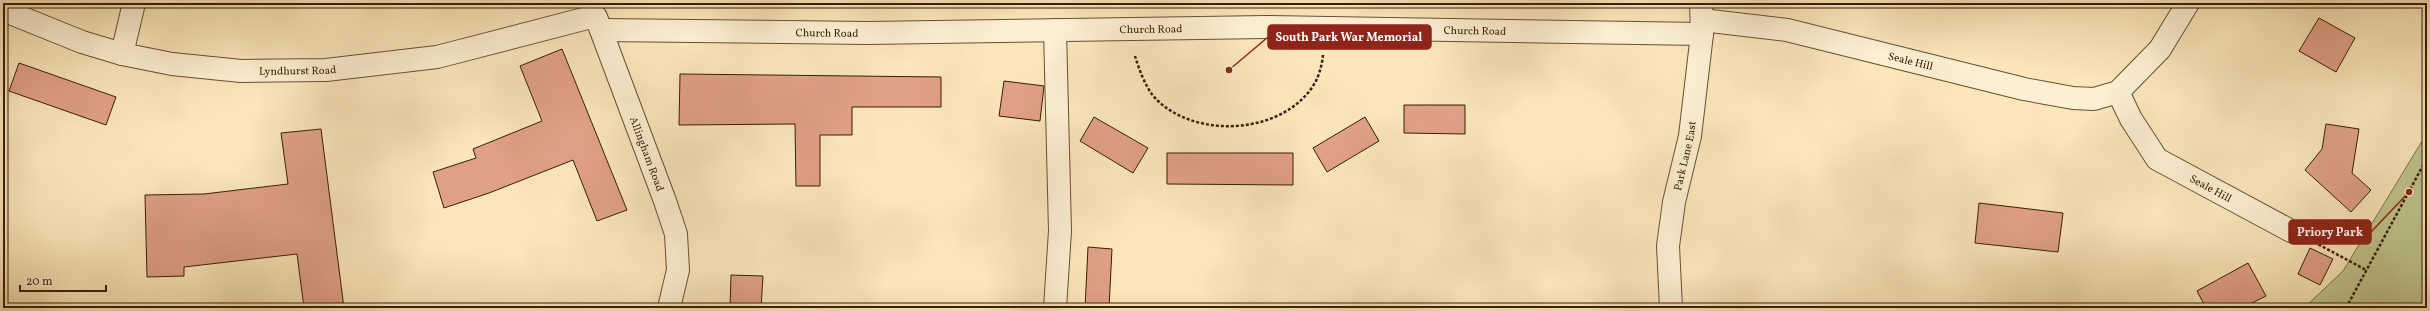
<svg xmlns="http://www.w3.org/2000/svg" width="2430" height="311" font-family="Vollkorn,serif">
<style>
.green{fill:#c0c48e;stroke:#7c7148}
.building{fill:#e0a085;stroke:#381e02}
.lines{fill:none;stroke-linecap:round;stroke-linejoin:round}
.minor-casing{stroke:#685030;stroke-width:24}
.path{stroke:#381e02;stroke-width:2.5;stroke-dasharray:3 2;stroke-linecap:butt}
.minor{stroke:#fcefd2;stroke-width:22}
.labels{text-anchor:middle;stroke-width:3;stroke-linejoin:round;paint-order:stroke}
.street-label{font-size:11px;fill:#381e02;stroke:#fcefd2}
.leader{fill:none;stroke:#8f2418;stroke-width:1.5}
.callout-dot{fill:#8f2418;stroke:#fcefd2;stroke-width:1.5}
.callout{fill:#8f2418;stroke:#8f2418;stroke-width:1.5}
.callout-label{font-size:12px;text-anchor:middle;font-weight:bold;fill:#fff}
</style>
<rect width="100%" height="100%" fill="#fae6ba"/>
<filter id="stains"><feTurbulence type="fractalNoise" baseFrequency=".005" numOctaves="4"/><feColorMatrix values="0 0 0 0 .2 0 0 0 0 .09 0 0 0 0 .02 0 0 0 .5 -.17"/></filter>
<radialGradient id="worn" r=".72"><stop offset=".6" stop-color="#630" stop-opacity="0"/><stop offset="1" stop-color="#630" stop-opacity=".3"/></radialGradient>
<!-- green -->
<polygon class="green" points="2427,133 2427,308 2304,308 2343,271"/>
<!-- building -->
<g class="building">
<polygon points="2319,18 2355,38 2336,72 2299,51"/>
<polygon points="562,49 627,210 597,221 573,160 489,193 444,208 433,172 476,158 473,149 542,121 520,66"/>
<polygon points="19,63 116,97 106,125 9,91"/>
<polygon points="680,74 941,77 941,107 852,107 852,135 820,135 820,186 796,186 795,124 679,125"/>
<polygon points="1004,81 1044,86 1040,121 999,116"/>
<polygon points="1404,105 1465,105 1465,134 1404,133"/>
<polygon points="1094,117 1148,148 1133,173 1080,141"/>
<polygon points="1365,117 1379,141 1327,172 1313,148"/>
<polygon points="2326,124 2359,129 2352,173 2371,190 2351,212 2305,170 2322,149"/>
<polygon points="321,129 344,308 304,308 297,254 184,267 184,276 147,277 145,195 204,194 288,184 281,133"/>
<polygon points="1167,153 1293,153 1293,185 1167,184"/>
<polygon points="1979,203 2063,213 2058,252 1975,243"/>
<polygon points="1088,247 1112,249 1109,308 1085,308"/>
<polygon points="2310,248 2333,259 2320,285 2298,274"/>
<polygon points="2248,263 2266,296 2242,308 2206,308 2197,291"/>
<polygon points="731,275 763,276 761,308 730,308"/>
</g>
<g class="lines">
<!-- minor casing -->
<g class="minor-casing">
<g id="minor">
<path id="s1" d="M3 10 82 42 122 54 172 64 241 71 326 70 437 57 595 16"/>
<path id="s2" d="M596 17 665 201 676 234 678 270 669 308"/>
<path id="s3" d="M1702 20 1787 30 2024 89 2073 98 2094 99 2118 92 2160 49 2188 3"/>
<path id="s4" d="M601 30 868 33 1266 27 1702 34"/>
<polyline points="1055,30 1060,231 1055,308"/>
<polyline points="122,54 134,3"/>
<path id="s5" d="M2118 92 2131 119 2157 159 2291 231"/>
<path id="s6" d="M1671 308 1668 246 1674 202 1690 136 1702 34 1701 3"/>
</g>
</g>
<!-- path -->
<g class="path">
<path d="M1135 56C1139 69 1146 89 1156 99 1195 139 1281 135 1313 86 1319 77 1322 65 1323 55"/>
<polyline points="2314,242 2366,270"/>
<polyline points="2346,308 2427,158"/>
</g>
<!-- minor -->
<use href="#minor" class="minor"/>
</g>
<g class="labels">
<!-- street labels -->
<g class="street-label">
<text dy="4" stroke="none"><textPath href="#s4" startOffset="550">Church Road</textPath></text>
<text dy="4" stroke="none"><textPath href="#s4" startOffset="874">Church Road</textPath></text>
<text dy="4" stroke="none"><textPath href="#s4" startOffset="226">Church Road</textPath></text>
<text dy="4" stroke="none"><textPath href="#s3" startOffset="213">Seale Hill</textPath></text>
<text dy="4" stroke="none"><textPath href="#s1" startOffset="304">Lyndhurst Road</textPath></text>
<text dy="4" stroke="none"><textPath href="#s2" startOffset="146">Allingham Road</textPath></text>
<text dy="4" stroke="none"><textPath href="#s6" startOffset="154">Park Lane East</textPath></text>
<text dy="4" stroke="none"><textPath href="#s5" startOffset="139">Seale Hill</textPath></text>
</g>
</g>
<!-- callouts -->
<path class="leader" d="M1229 70L1268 37M2409 192L2371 232"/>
<g class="callout-dot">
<circle cx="1229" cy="70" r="4"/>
<circle cx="2409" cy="192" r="4"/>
</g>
<g class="callout">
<rect x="1268" y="25" width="163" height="24" rx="4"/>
<rect x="2289" y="220" width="82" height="24" rx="4"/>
</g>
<g class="callout-label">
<text x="1349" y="41">South Park War Memorial</text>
<text x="2330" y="236">Priory Park</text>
</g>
<!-- margin -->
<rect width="2430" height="311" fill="none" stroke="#fae6ba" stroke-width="16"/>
<rect x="4" y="4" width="2422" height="303" fill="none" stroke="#381e02" stroke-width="2"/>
<rect x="8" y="8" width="2414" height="295" fill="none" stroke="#381e02"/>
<!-- scale -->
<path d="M20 285v6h86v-6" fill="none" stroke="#381e02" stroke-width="2"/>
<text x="26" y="285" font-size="12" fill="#381e02" stroke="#fcefd2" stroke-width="3" paint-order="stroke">20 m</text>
<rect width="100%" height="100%" filter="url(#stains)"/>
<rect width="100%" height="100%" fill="url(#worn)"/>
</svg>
